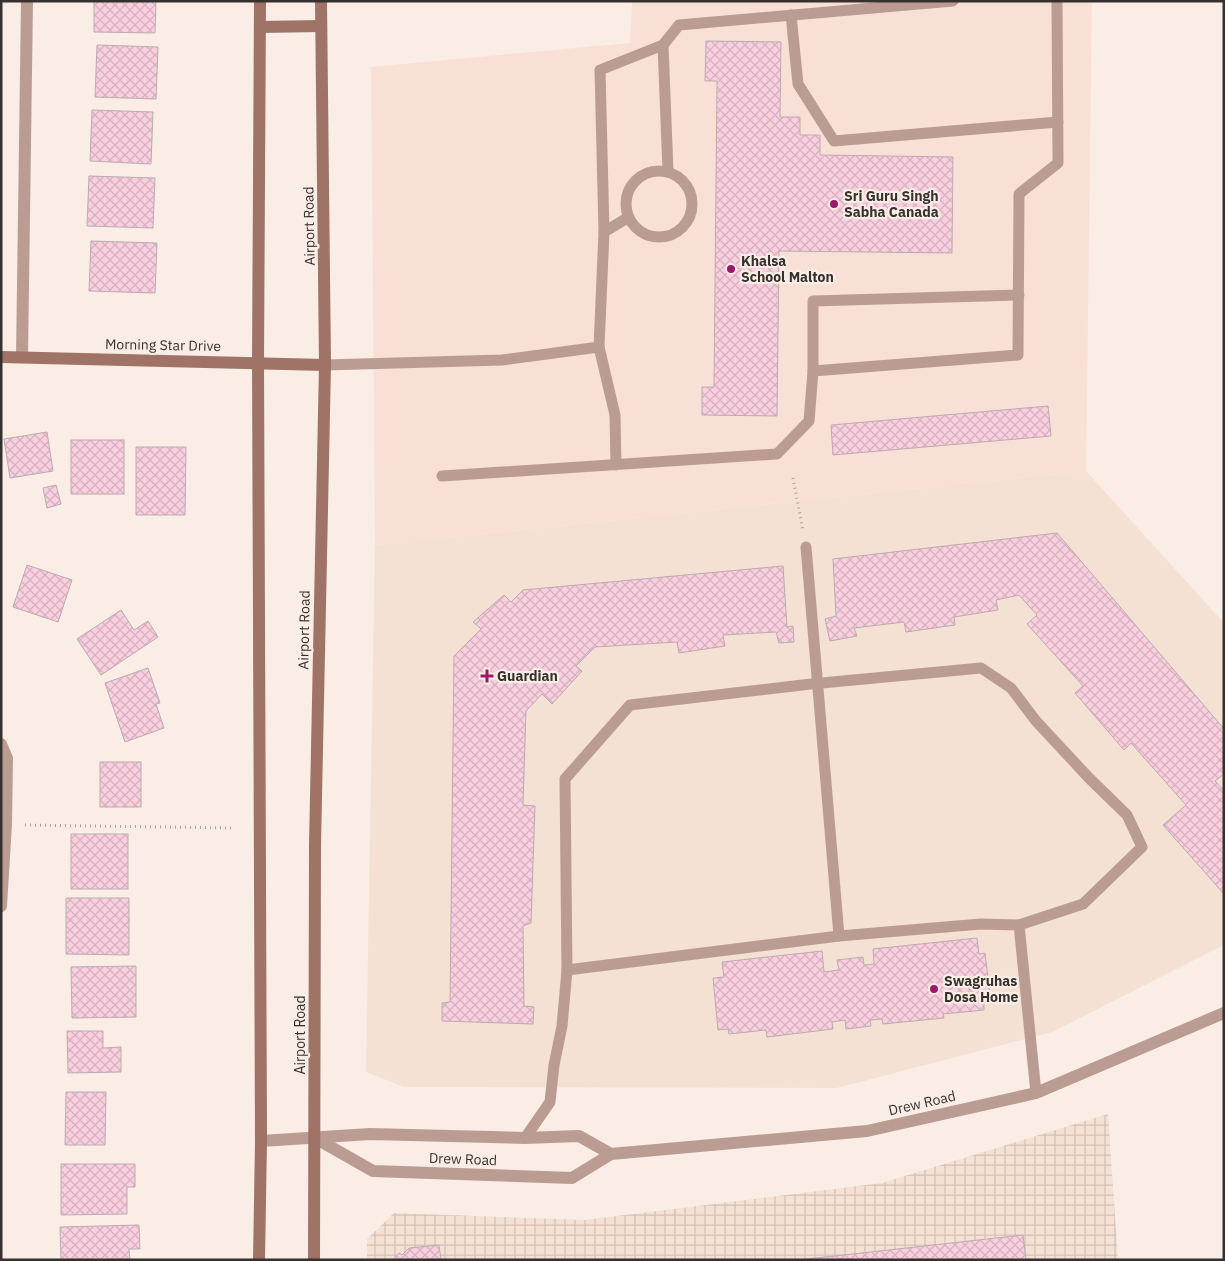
<svg xmlns="http://www.w3.org/2000/svg" width="1225" height="1261" font-family="'IBM Plex Sans',sans-serif">
<style>
.built{fill:#f5e0d4}
.industrial{fill:url(#industrial-grid)}
.education{fill:#f9e0d7}
.building{fill:url(#building-cross-hatch);stroke:#baacb1}
.lines{fill:none;stroke-linecap:round;stroke-linejoin:round}
.path{stroke:#aca29c;stroke-width:3;stroke-dasharray:1 4;stroke-linecap:butt}
.lane{stroke:#bb9c92;stroke-width:11}
.street{stroke:#bb9c92;stroke-width:12}
.secondary{stroke:#9f7365;stroke-width:12}
.poi-dot{fill:#9d1869;stroke:#faede5;stroke-width:2}
.labels{text-anchor:middle;stroke-width:4.5;stroke-linejoin:round;paint-order:stroke}
.poi-label{font-size:14px;font-weight:bold;fill:#36312e;stroke:#faede5;text-anchor:start}
.street-label{font-size:14px;fill:#36312e;stroke:#faede5}
</style>
<defs>
<pattern id="industrial-grid" width="8" height="8" patternUnits="userSpaceOnUse" patternTransform="scale(1.25)"><rect width="8" height="8" fill="#f5e0d4"/><path d="M0 4h8M4 0v8" fill="none" stroke="#d3c1b6"/></pattern>
<pattern id="building-cross-hatch" width="8" height="8" patternUnits="userSpaceOnUse" patternTransform="scale(1.25)"><rect width="8" height="8" fill="#f9cede"/><path d="M0 0l8 8M0 8l8-8" fill="none" stroke="#d6b1bf"/></pattern>
</defs>
<rect width="100%" height="100%" fill="#faede5"/>
<!-- built -->
<polygon class="built" points="1086,471 1224,623 1224,945 1052,1032 837,1088 404,1087 366,1072 375,545"/>
<!-- industrial -->
<polygon class="industrial" points="1108,1114 1118,1260 367,1260 367,1239 394,1213 585,1220 882,1183"/>
<!-- education -->
<polygon class="education" points="632,1 1092,1 1086,471 375,545 371,67 630,43"/>
<!-- building -->
<g class="building">
<polygon points="94,1 156,1 155,33 94,32"/>
<polygon points="706,41 781,42 780,117 800,117 800,135 820,135 820,155 953,157 952,253 779,251 777,416 702,415 702,387 714,387 717,81 705,81"/>
<polygon points="97,45 158,47 156,99 95,97"/>
<polygon points="92,110 153,112 151,164 90,161"/>
<polygon points="89,176 155,178 153,228 87,226"/>
<polygon points="91,241 157,243 155,293 89,291"/>
<polygon points="1048,406 1051,436 833,455 831,425"/>
<polygon points="47,432 53,471 10,478 4,439"/>
<rect x="71" y="440" width="53" height="54"/>
<polygon points="136,447 186,447 185,515 136,515"/>
<polygon points="56,485 61,504 47,508 43,488"/>
<polygon points="1057,533 1224,729 1224,774 1215,781 1224,791 1224,894 1163,825 1186,805 1131,743 1124,750 1075,693 1083,686 1027,624 1037,615 1019,595 996,600 998,610 954,617 955,625 906,632 904,622 854,628 857,636 830,641 825,619 836,616 833,559"/>
<polygon points="27,565 72,580 58,622 13,607"/>
<polygon points="783,566 787,627 793,626 794,642 779,643 776,632 723,635 725,646 679,653 677,642 595,647 576,666 582,671 552,704 542,694 526,711 523,805 535,806 531,923 523,926 524,1006 534,1007 533,1024 442,1021 442,1003 450,1002 454,656 481,629 473,622 504,595 511,602 523,590"/>
<polygon points="121,610 134,630 148,621 158,637 101,675 77,639"/>
<polygon points="148,668 160,703 156,704 164,728 125,742 105,683"/>
<rect x="100" y="762" width="41" height="45"/>
<rect x="71" y="834" width="57" height="55"/>
<polygon points="66,898 129,898 129,955 66,954"/>
<polygon points="977,938 979,954 985,953 991,1003 984,1003 984,1010 943,1014 944,1018 883,1024 882,1019 870,1020 871,1026 846,1029 845,1020 832,1022 833,1029 767,1037 766,1030 729,1034 728,1029 718,1030 713,978 724,977 722,962 822,951 824,972 839,970 837,960 863,957 864,965 874,964 873,949"/>
<polygon points="136,966 136,1017 72,1018 71,967"/>
<polygon points="67,1031 103,1031 103,1048 121,1047 121,1072 68,1073"/>
<polygon points="66,1092 106,1092 105,1145 65,1145"/>
<polygon points="61,1164 135,1164 135,1187 127,1187 127,1214 61,1215"/>
<polygon points="139,1225 140,1249 129,1249 130,1260 61,1260 60,1227"/>
<polygon points="1023,1235 1026,1260 799,1260"/>
<polygon points="439,1245 441,1260 393,1260 399,1253 402,1255 409,1248"/>
</g>
<g class="lines">
<!-- path -->
<g class="path">
<polyline points="793,478 803,531"/>
<polyline points="25,825 231,828"/>
</g>
<!-- lane -->
<g class="lane">
<polyline points="791,15 798,84 834,141 1058,122"/>
<polyline points="663,45 679,25 953,1"/>
<circle cx="659" cy="204" r="33"/>
<polyline points="604,232 629,217"/>
<polyline points="599,347 615,415 616,465"/>
<polyline points="325,365 502,360 599,347 604,232 600,70 663,45 668,171"/>
<polyline points="813,371 813,301 1019,295"/>
<polyline points="442,476 777,454 809,421 813,371 1018,355 1019,194 1058,163 1057,1"/>
<polyline points="806,547 839,936"/>
<polyline points="567,970 565,779 630,705 811,684 981,668 1011,688 1036,721 1089,778 1127,815 1142,847 1083,904 1019,925"/>
<polyline points="525,1138 550,1102 554,1065 562,1026 567,970 839,936 981,924 1019,925 1036,1093"/>
</g>
<!-- street -->
<g class="street">
<polyline points="22,357 27,1"/>
<polyline points="1,744 7,758 6,824 1,906"/>
<polyline points="315,1138 373,1171 572,1178 611,1154 867,1131 1036,1093 1224,1013"/>
<polyline points="261,1141 370,1134 525,1138 579,1136 611,1154"/>
</g>
<!-- secondary -->
<g class="secondary">
<polyline points="260,27 321,26"/>
<polyline points="1,357 325,365"/>
<polyline points="259,1260 261,1141 258,362 260,1"/>
<polyline points="314,1260 315,845 325,365 321,1"/>
</g>
</g>
<!-- markers -->
<g class="poi-dot">
<circle cx="834" cy="204" r="5"/>
<circle cx="731" cy="269" r="5"/>
<path d="M484.5 668.5h5v5h5v5h-5v5h-5v-5h-5v-5h5z"/>
<circle cx="934" cy="989" r="5"/>
</g>
<g class="labels">
<!-- poi labels -->
<g class="poi-label">
<text x="844" y="201">Sri Guru Singh<tspan x="844" dy="16">Sabha Canada</tspan></text>
<text x="741" y="266">Khalsa<tspan x="741" dy="16">School Malton</tspan></text>
<text x="497" y="681">Guardian</text>
<text x="944" y="986">Swagruhas<tspan x="944" dy="16">Dosa Home</tspan></text>
</g>
<!-- street labels -->
<g class="street-label">
<text transform="translate(309 226) rotate(-91)" y="5">Airport Road</text>
<text transform="translate(163 345) rotate(1)" y="5">Morning Star Drive</text>
<text transform="translate(304 630) rotate(-89)" y="5">Airport Road</text>
<text transform="translate(300 1035) rotate(-90)" y="5">Airport Road</text>
<text transform="translate(922 1103) rotate(-13)" y="5">Drew Road</text>
<text transform="translate(463 1159) rotate(2)" y="5">Drew Road</text>
</g>
</g>
<!-- border -->
<rect width="1225" height="1261" fill="none" stroke="#36312e" stroke-width="5"/>
</svg>
